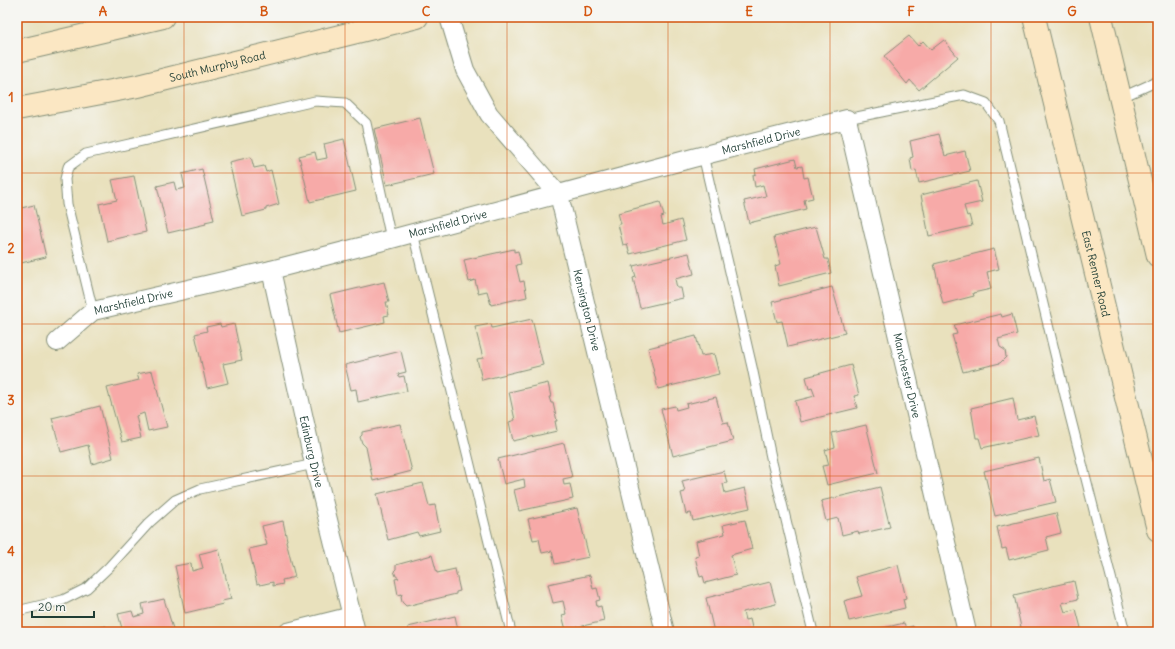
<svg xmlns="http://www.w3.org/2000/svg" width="1175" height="649" font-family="Delius,sans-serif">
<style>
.building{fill:#f7aaa8}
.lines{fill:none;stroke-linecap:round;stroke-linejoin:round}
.lane-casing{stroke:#848f78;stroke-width:11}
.street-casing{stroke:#848f78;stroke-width:20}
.secondary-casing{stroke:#848f78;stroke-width:24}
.lane{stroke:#fff;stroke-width:9}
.street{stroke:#fff;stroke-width:18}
.secondary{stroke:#fbe7c3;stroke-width:22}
.grid{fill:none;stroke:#d45610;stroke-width:1;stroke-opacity:0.55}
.labels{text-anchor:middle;stroke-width:3;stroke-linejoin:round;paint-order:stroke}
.street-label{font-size:11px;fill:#1f3d34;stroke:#f6f6f2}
.neatline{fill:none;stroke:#d45610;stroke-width:1.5}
.grid-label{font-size:13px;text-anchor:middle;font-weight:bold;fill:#d45610}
</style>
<rect width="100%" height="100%" fill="#f6f6f2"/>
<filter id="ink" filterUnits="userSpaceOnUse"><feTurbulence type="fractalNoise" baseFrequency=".025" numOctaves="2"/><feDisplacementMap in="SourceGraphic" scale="8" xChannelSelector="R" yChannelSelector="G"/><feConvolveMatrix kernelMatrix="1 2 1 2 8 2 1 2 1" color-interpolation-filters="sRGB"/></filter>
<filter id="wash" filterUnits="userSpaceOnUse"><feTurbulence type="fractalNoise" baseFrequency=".012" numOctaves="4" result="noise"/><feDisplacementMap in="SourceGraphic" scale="16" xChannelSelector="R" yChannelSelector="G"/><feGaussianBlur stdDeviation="0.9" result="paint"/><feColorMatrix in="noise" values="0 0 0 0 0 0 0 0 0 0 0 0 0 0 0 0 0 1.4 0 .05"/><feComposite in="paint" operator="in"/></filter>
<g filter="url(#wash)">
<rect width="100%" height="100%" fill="#e9e1bd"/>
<g id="blocks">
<!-- building -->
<g class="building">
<polygon points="909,36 918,46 923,41 931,50 944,40 958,57 919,90 910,80 907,84 884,56"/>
<polygon points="420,118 434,174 387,185 374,129"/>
<polygon points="939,134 945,156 965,151 970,171 919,183 916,170 912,171 910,158 913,157 910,141"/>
<polygon points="344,139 356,191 310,202 299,156 315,152 317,160 327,158 324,144"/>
<polygon points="251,157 254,168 264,166 266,172 271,170 279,204 266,208 266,210 242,216 229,162"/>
<polygon points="795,159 797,167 802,166 804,178 808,177 813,198 804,200 806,209 749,223 744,201 766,196 763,185 755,187 753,175 756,174 755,169"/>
<polygon points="202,169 214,220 205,222 206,224 168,233 157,186 174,182 176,190 185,188 182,174"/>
<polygon points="134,176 146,232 107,241 99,204 117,200 112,180"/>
<polygon points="977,181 982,202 964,206 967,216 969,215 972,226 929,236 921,195"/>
<polygon points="660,202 664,216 661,217 663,225 681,220 686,240 630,254 627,244 623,245 618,224 621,224 618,213"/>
<polygon points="34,205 46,257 17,264 17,209"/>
<polygon points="816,227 825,259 828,259 831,273 779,286 775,266 781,264 774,237"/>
<polygon points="514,249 514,252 518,251 521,264 516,265 520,282 524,281 527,297 491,305 487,291 478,293 475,280 469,282 464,260"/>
<polygon points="994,249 999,269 987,272 991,289 973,293 974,296 943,304 934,264"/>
<polygon points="689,253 694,274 675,279 677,288 681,288 683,298 640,308 633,278 636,277 633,266"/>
<polygon points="384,282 389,302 386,302 389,315 384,316 385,322 339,333 330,295"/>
<polygon points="832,287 845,333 788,347 782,321 777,322 772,302"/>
<polygon points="1001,314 1002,317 1012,314 1017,334 998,339 1000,347 1005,350 1006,357 1000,363 963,372 952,335 957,334 954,325"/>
<polygon points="532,319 543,365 482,380 477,359 483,358 475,327 491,324 492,328"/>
<polygon points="220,324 221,327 234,324 242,360 223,364 228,383 207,388 195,334 207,331 206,327"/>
<polygon points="696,336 701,356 714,354 719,374 658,389 648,348"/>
<polygon points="401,351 406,372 398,374 399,377 404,376 407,391 358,402 356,389 351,390 345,365"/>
<polygon points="851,365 859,395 854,396 857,408 800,422 795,401 815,396 812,388 809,389 806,377"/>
<polygon points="152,371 167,427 148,431 144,413 136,416 141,438 122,442 107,388 139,380 137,374"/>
<polygon points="548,383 551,397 549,397 551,403 553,403 557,421 555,421 557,431 513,441 509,422 515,420 509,392"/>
<polygon points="716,397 723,423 728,422 733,441 673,456 661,409 675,406 676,410 687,407 686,404"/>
<polygon points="1013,398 1017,420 1034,416 1039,435 982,448 979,438 976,438 971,408"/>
<polygon points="100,406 113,458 92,464 88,445 61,452 52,418"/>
<polygon points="400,424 412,471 373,481 366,447 362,443 360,437 362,435 362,432"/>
<polygon points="866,425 878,473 827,485 822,466 829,465 825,450 835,447 832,433"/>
<polygon points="564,443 572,477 563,479 564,485 570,484 573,499 519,511 514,490 525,487 524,479 504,484 498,459"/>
<polygon points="1039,458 1044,481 1050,479 1056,502 995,516 984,471"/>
<polygon points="724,471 727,483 723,484 725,493 745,488 750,508 693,521 691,513 686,514 681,493 685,492 682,481"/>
<polygon points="423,483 429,506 435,505 440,531 419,536 417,532 388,540 377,494"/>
<polygon points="880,487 890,527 859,534 858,531 842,535 838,518 826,521 821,501"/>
<polygon points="577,508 589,557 555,564 552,551 542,553 539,539 533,540 528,519"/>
<polygon points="1056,513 1061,533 1046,537 1049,550 1009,560 1006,548 1002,549 997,527"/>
<polygon points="745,520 752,549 731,555 736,575 705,583 703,576 700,577 695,557 699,556 696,541 725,534 723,525"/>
<polygon points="283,521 287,540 286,541 295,577 282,580 283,584 273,586 273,582 260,585 259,583 257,584 249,549 267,545 262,526"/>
<polygon points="219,549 231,599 222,601 223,604 185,613 175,566 191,563 192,571 203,568 199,554"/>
<polygon points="432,555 437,573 455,569 460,591 456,592 456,594 406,606 402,602 401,597 402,594 398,595 395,579 399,578 396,576 394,571 396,569 396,565"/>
<polygon points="898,565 906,598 903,599 905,608 849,621 844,601 862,596 856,577"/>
<polygon points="590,575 593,589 597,588 600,600 596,601 597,607 601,606 604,621 566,630 562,615 566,614 563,601 553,603 548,584"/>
<polygon points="1074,581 1078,599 1062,603 1065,612 1076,609 1081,628 1065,632 1022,632 1014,595"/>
<polygon points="770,582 776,604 743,612 745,620 750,619 753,632 714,632 706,598"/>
<polygon points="164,599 174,632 123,632 118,614 132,611 134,617 144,614 142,604"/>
<polygon points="455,616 458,630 449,632 409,632 408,627"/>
<polygon points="904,623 906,628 913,626 914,632 867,632"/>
<polygon points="106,626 107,632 84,632 84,631"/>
</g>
</g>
</g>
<g filter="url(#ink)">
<use href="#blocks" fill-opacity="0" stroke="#848f78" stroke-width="1"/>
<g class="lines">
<!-- lane casing -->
<g class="lane-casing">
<g id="lane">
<polyline points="1120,98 1158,81"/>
<polyline points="847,119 964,95 986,103 999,121 1069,412 1125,632"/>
<polyline points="703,155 752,367 772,462 813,632"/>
<polyline points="413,233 511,632"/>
<polyline points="93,311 67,204 65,179 68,167 86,154 315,101 345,103 366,123 391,239"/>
<polyline points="17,611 63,600 87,588 109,567 149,523 175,500 200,489 314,464"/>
</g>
</g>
<!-- street casing -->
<g class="street-casing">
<g id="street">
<path id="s1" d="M449 17 465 70 489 114 559 195 665 632"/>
<path id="s2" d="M271 270 314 464 356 632"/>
<path id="s3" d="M57 342 93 311 271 270 391 239 693 158 847 119 967 632"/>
<polyline points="288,632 352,616"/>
</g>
</g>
<!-- secondary casing -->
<g class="secondary-casing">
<g id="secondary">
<path id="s4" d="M1034 17 1158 530"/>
<polyline points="1101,17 1158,256"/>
<polyline points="17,51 163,17"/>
<path id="s5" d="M17 109 138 86 417 17"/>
</g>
</g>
<!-- lane -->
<use href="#lane" class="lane"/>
<!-- street -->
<use href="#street" class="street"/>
<!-- secondary -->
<use href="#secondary" class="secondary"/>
</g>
</g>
<!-- grid -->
<path class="grid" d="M184 17V632M345 17V632M507 17V632M668 17V632M830 17V632M991 17V632M17 173H1158M17 324H1158M17 476H1158"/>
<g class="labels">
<!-- street labels -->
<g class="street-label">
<text dy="4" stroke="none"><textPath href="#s5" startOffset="205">South Murphy Road</textPath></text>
<text dy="4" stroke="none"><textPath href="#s3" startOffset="737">Marshfield Drive</textPath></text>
<text dy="4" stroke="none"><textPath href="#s3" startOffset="413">Marshfield Drive</textPath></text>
<text dy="4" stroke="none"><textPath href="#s4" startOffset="264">East Renner Road</textPath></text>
<text dy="4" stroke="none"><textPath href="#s3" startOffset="89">Marshfield Drive</textPath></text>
<text dy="4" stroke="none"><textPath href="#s1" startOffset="331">Kensington Drive</textPath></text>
<text dy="4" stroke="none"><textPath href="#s3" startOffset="1089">Manchester Drive</textPath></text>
<text dy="4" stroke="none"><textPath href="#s2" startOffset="186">Edinburg Drive</textPath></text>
</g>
</g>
<!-- margin -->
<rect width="1175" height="649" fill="none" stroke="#f6f6f2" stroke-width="44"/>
<!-- scale -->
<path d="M32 611v6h62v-6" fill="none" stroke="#1f3d34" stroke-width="2"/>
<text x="38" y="611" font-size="12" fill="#1f3d34" stroke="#f6f6f2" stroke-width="3" paint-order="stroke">20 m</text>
<rect x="22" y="22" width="1131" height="605" class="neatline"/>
<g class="grid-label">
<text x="103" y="16">A</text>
<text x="264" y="16">B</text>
<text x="426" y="16">C</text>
<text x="588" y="16">D</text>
<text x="749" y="16">E</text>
<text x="911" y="16">F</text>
<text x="1072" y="16">G</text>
<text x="11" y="102">1</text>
<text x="11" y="253">2</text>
<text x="11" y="405">3</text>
<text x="11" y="556">4</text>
</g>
</svg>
